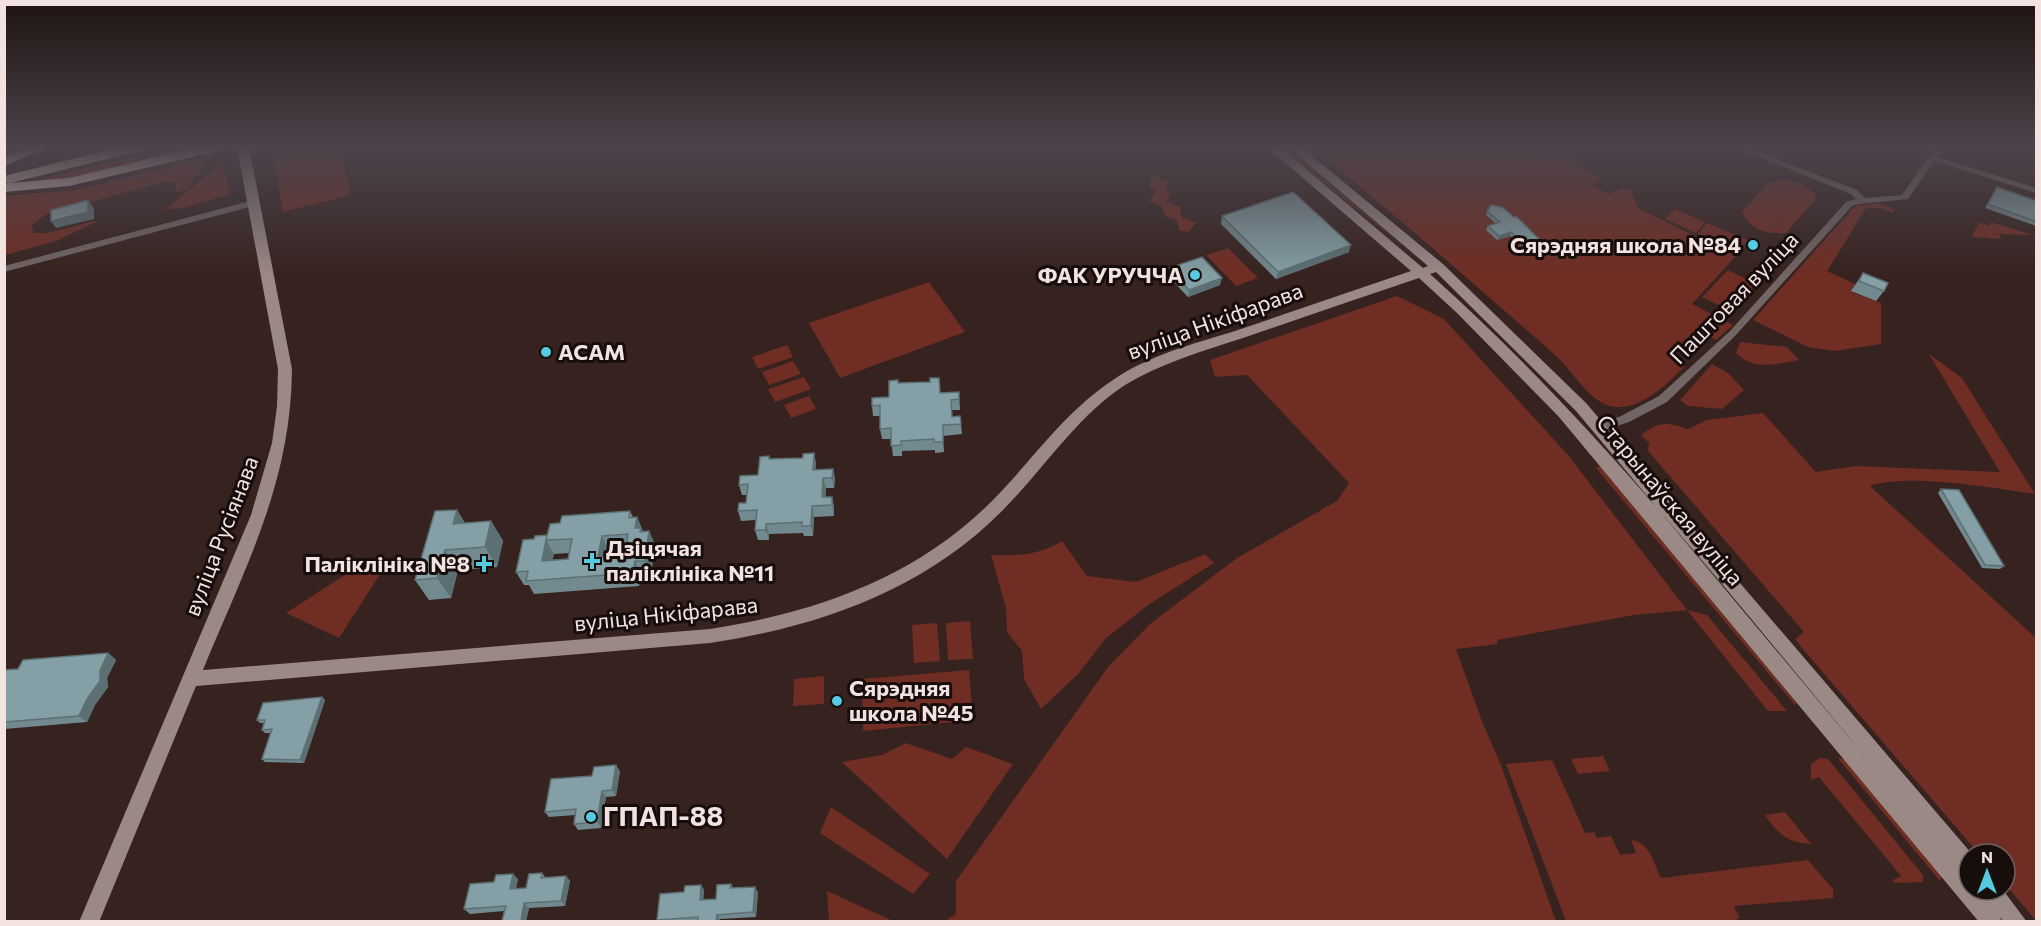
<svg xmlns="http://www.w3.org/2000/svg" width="2041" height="926" font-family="Commissioner,sans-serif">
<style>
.green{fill:#702d23}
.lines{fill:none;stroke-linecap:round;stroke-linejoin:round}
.street{fill:#716664;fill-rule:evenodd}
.secondary{fill:#9b8986;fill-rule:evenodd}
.highway{fill:#d8bdb7;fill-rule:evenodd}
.wall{fill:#728a8f;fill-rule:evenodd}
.shaded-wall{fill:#5c7074}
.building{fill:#84a0a6;stroke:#5c7074;stroke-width:1.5;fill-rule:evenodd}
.poi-dot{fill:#55cae0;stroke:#170e0c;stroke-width:2}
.labels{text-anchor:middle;stroke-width:6;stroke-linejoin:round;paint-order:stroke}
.poi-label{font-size:22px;font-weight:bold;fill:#f2e3e0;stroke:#170e0c;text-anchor:end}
.street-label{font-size:22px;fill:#f2e3e0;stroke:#170e0c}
.near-poi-label{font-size:27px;font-weight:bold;fill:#f2e3e0;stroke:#170e0c;text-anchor:start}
</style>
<rect width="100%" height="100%" fill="#36221e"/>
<!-- green -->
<g class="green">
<polygon points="170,147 200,147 67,179 26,183"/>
<polygon points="312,147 339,147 351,195 283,212 274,157"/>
<polygon points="1279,147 1285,147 1405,247"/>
<path d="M1311 147H1519L1537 153 1551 147 1574 156V165L1601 178 1592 185 1609 194 1624 188 1631 190 1638 208 1736 256 1692 304 1733 325 1716 340 1696 330 1675 350 1685 366C1668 383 1643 409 1616 407 1591 406 1572 370 1555 355 1474 284 1395 214 1311 147Z"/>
<polygon points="209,157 187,190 176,192 176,183 167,181 47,214 31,225 34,233 48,233 102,219 56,241 5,255 5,196 76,190"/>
<polygon points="222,162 230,194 183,208 166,209"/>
<polygon points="1160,171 1159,179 1170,180 1165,188 1170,195 1166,201 1181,207 1180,216 1196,223 1188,232 1179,230 1177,220 1166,217 1161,205 1149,201 1156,191 1150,187 1150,180"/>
<path d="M1785 180 1797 182 1815 193V200L1786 233C1766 234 1751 231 1742 212L1769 182Z"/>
<polygon points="1878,203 1895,210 1892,213 1881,208 1866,208 1827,271 1855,284 1852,292 1881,303 1881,344 1835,351 1808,347 1753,320 1855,206"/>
<polygon points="1675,209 1705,222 1696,233 1665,219"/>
<polygon points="1980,222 1989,226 1991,222 2033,235 1998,234 2002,239 1971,237"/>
<polygon points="1707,223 1748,240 1738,252 1698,234"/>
<polygon points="1228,248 1258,278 1236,286 1206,255"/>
<polygon points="1728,270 1757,284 1732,312 1702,297"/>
<polygon points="929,282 965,332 840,378 809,323"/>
<polygon points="1397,296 1444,319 1568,455 1687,610 1707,615 1787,711 1768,711 1687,610 1634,615 1497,640 1498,644 1456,649 1483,724 1501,765 1556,921 945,921 956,914 956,881 1108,667 1150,624 1237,558 1337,501 1349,483 1247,375 1215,377 1210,360"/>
<path d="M1740 342 1787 347 1799 360C1777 364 1753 371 1736 353Z"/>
<polygon points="787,345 793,357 758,369 752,357"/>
<path d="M1929 354 1962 378 2035 494C1992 488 1909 473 1870 486L2036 638V921L2005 884V854H1979L1801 647 1795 639 1804 632 1648 451 1649 443 1641 435C1658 421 1668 422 1688 429L1707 420 1763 413 1816 472 1855 466 2000 472Z"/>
<polygon points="793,361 801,374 769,385 762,372"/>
<polygon points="1712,364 1728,373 1744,390 1722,409 1688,406 1680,400"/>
<polygon points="804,377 811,389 775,402 768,389"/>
<polygon points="809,396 816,409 791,418 784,405"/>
<polygon points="1600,466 1796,702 1795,705 1596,468"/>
<path d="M1062 541 1087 576 1136 582 1205 554 1214 563 1148 605 1105 639 1079 673 1041 709 1024 679 1022 651 1007 632 1006 608 991 555C1017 556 1040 555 1062 541Z"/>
<polygon points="389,560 339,638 286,613 365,562"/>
<polygon points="970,621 973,659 948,660 946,623"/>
<polygon points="937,623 940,661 914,663 912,625"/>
<polygon points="969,670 973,720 863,731 862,679"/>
<polygon points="824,676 824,704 793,706 794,679"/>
<polygon points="906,743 952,759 966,747 1013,764 947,859 842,762 882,755"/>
<polygon points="1603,756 1610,771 1578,774 1571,759"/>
<polygon points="1837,757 1845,760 1942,877 1940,881"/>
<polygon points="1820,758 1828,759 1923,875 1923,882 1894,883 1893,880 1901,876 1819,777 1811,780 1811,764"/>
<path d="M1552 760 1585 833 1594 832 1597 838 1611 836 1620 855 1636 853 1631 840C1649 841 1654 864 1661 878L1808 860 1833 889V898L1734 906 1740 918 1733 921H1566L1506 764Z"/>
<polygon points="831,807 930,874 913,894 820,833"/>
<path d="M1785 812 1811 844C1787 843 1778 834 1765 815Z"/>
<polygon points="827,891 893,921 829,921"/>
</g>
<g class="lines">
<!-- street -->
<g class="street">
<polygon points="1734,147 1746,147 1857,190 1865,198 1902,195 1935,147 1943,147 1937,157 2036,188 2036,193 1934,161 1908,199 1858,204 1852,206 1736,335 1667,402 1629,422 1599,432 1595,431 1594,428 1595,425 1621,416 1659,396 1730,331 1846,202 1856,199 1851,194"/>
<polygon points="254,200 257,201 257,205 4,272 4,266"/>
</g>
<!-- secondary -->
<path class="secondary" d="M237 147H249L292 369C291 484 245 567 203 670L710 629C814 613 915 578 991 502 1031 462 1064 412 1113 380 1149 355 1193 344 1235 331 1294 311 1352 291 1411 271L1267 147H1280L1423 268 1428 266 1288 147H1301L1443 264 1586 403 1972 854H1969V875L1963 872 1969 879V890H1978L1982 895 1980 890H2003L2027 922H2004L2000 917 2002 922H1979L1559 417 1457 313 1419 278C1360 298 1301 318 1243 338 1203 351 1161 363 1125 385 1076 417 1043 470 1002 511 924 590 818 627 710 643L196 686 99 922H79L251 515 272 443 277 406 278 369ZM1436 272 1576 411 1898 796C1749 619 1603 428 1430 274Z"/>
<!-- highway -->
<g class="highway">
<polygon points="30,147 50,147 4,166 4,157"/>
<polygon points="121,147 146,147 144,150 10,183 69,178 198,147 224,147 222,150 69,186 4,192 4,184 9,183 4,182 4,176"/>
</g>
</g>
<!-- wall -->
<g class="wall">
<polygon points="1997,187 2037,201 2037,225 2036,226 1985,208"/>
<polygon points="1491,205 1538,246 1536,250 1523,247 1510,236 1497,240 1486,230 1488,226 1496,224 1486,215"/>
<polygon points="1222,216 1349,252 1276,279 1221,224"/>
<polygon points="1169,268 1220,285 1188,297 1168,276"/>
<polygon points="1863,273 1884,291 1876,301 1851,291"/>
<polygon points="898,383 940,393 959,392 960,410 952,410 952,417 960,416 962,434 943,436 944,452 935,453 935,450 902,451 902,456 893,456 891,439 882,439 880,429 880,416 873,416 872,406 889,397"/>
<polygon points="814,453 816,464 815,470 833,469 835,479 834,488 826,488 825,497 832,497 834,507 834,516 814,517 813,536 804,536 803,533 769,534 769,540 758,540 755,530 756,520 741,521 738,511 746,503 747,495 742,495 739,485 758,475 770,459 803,458"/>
<polygon points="1941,489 2004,566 2000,569 1982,568 1938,493"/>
<polygon points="457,510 465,523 491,521 503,541 497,567 458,570 451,598 429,600 415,580"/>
<path d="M630 511 633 517H637L643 532 649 531 655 545 651 574 641 575 639 586 534 594 529 585H524L516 572 534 539 547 535 560 523ZM626 548 625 554 607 556 608 549ZM569 553 568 559 552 560 554 554Z"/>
<polygon points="108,653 116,660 107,678 108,687 95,705 87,722 4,729 4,670 18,669"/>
<polygon points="322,697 325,700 304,763 265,762 262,759 271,733 265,733 262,730 264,723 260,723 257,720"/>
<polygon points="620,771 616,796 606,797 601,828 578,830 574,824 575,815 549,817 545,812 592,776"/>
<polygon points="542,873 546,878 566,876 570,881 565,906 529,908 526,921 502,921 504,911 470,914 464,909 494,882 518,879 516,889 526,888"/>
<polygon points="731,884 733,888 758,892 756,917 720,919 719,921 658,921 657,920 684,892 701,885 704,890 703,900 716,899"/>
</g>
<!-- shaded-wall -->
<g class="shaded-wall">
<polygon points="88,200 94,208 94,219 56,228 51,221"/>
<polygon points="1511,232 1510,236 1497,240 1499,236"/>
<polygon points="1351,245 1349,252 1276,279 1278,272"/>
<polygon points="1222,278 1220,285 1188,297 1189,290"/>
<polygon points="814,453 816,464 815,480 813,470"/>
<polygon points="833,469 835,479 834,488 832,478"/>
<polygon points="823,478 826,488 825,508 822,497"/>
<polygon points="832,497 834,507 834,516 832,505"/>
<polygon points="812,506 814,517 813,536 811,526"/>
<polygon points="457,510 469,530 453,524"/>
<polygon points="637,517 643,531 647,541 635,528"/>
<polygon points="491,521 503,541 497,567 485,547"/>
<polygon points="766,524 769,534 769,540 766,530"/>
<polygon points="649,531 655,545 651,574 645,561"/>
<polygon points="602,536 608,549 605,570 598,557"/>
<polygon points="546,540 554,554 549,574 542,561"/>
<polygon points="445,550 458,570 451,598 437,578"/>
<polygon points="635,561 641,575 639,586 633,573"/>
<polygon points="108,653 116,660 107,678 108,687 95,705 87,722 79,716"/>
<polygon points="322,697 325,700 304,763 300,760"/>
<polygon points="616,765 620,771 616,796 612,790"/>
<polygon points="602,791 606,797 601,828 597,822"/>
<polygon points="513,874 518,879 514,894 510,889"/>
<polygon points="566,876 570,881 565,906 561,901"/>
<polygon points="701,885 704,890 703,905 700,900"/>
<polygon points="755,887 758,892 756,917 753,912"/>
<polygon points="524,903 529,908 526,921 521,921"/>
<polygon points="717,915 720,919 719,921 716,921"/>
</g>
<!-- building -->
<g class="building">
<polygon points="1997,187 2037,201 2037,222 1988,204"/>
<polygon points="1293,192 1351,245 1278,272 1222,216"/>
<polygon points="88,200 88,212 51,221 51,210"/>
<polygon points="1491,205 1502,207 1514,217 1517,217 1539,239 1538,246 1524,243 1511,232 1499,236 1488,226 1500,222 1487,211"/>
<polygon points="1202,257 1222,278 1189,290 1169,268"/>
<polygon points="1863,273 1888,283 1884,291 1859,281"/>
<polygon points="930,378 939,378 940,393 959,392 959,399 951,400 952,417 960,416 961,424 943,425 943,442 934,442 934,439 901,441 901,445 891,446 891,428 880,429 880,405 872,406 872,398 889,397 889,381 898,380 898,383 930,382"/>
<polygon points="814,453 813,470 833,469 832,478 823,478 822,497 832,497 832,505 812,506 811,526 802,526 802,522 766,524 766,530 755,530 757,510 738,511 739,503 746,503 748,484 739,485 740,476 758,475 760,457 769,456 769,459 803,458 803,454"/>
<polygon points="1941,489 1959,490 2004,566 1985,565"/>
<polygon points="457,510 453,524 491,521 485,547 445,550 437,578 415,580 435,511"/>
<path d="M630 511 629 518 637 517 635 528H641L640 532 649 531 645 561H635L633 573 526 581 528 571 516 572 523 540 534 539 535 536 547 535 542 561 568 559 572 539 546 540 550 524 560 523 562 516ZM628 534 625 554 598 557 602 536Z"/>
<polygon points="108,653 100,671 100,681 87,699 79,716 4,722 4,670 18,669 23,660"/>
<polygon points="322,697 300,760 262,759 272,729 262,730 265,720 257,720 263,703"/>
<polygon points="616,765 612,790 602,791 597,822 574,824 576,809 545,812 551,779 592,776 594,767"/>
<polygon points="542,873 541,878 566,876 561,901 524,903 521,921 502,921 506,906 464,909 470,884 494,882 496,875 513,874 510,889 526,888 529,874"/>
<polygon points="731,884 730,888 755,887 753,912 717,915 716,921 698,921 698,917 657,920 660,894 684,892 685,886 701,885 700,900 716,899 717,885"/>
</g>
<!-- sky -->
<linearGradient id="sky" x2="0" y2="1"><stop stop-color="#1e1310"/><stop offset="0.53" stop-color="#4c444c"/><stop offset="1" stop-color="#4c444c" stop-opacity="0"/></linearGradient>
<rect width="2041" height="277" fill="url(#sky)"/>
<!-- markers -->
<g class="poi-dot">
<circle cx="1753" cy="245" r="6"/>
<circle cx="1195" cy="275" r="6"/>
<circle cx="546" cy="352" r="6"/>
<path d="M589 552h6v6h6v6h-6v6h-6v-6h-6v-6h6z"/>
<path d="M481 555h6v6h6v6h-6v6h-6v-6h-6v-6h6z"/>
<circle cx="837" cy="701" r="6"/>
<circle cx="591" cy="817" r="6"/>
</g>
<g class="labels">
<!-- poi labels -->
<g class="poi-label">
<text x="1741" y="253">Сярэдняя школа №84</text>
<text x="1183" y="283">ФАК УРУЧЧА</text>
<text x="558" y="360" text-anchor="start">АСАМ</text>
<text x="606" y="556" text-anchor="start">Дзіцячая<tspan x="606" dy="25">паліклініка №11</tspan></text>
<text x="470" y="572">Паліклініка №8</text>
<text x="849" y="696" text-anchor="start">Сярэдняя<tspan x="849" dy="25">школа №45</tspan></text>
</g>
<!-- street labels -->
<g class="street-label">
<text transform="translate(1734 298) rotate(-46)" y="8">Паштовая вуліца</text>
<text transform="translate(1215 321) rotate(-20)" y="8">вуліца Нікіфарава</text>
<text transform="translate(1670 500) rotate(50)" y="8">Старынаўская вуліца</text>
<text transform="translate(221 536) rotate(-69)" y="8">вуліца Русіянава</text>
<text transform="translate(666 614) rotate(-6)" y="8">вуліца Нікіфарава</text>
</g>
<!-- near-poi labels -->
<g class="near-poi-label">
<text x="603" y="826">ГПАП-88</text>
</g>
</g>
<!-- border -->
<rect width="2041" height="926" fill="none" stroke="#f2e3e0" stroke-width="12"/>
<!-- north arrow -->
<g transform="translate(1987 872)"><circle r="28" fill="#170e0c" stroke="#6f6361" stroke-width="1.5"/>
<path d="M0-4.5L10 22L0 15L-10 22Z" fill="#55cae0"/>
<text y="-9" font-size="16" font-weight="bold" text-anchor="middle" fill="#f2e3e0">N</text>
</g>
</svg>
